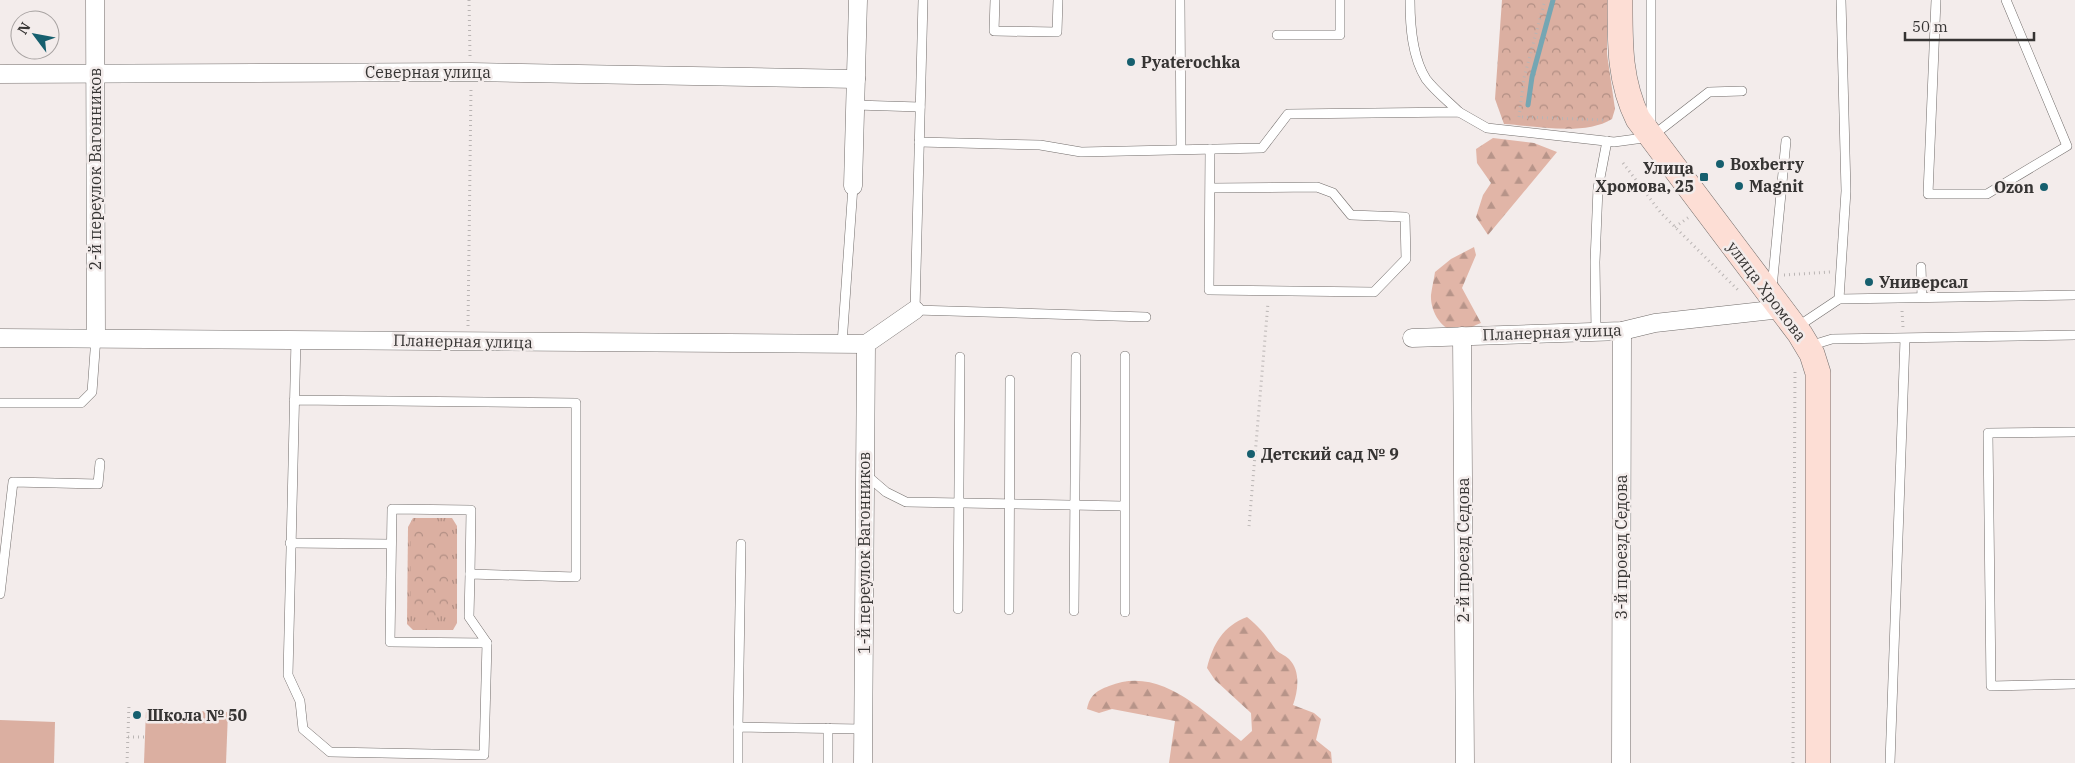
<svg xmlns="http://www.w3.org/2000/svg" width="2075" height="763" font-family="'IBM Plex Serif',serif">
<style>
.grass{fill:url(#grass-tufts)}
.forest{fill:url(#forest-firs)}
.park{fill:url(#park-crowns)}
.pitch{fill:#dbafa1}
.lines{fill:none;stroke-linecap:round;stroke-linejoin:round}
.stream{stroke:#75a6b3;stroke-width:5}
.lane-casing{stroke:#726d6b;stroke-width:10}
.street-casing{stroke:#726d6b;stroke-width:19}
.secondary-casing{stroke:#726d6b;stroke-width:26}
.path{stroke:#bab5b4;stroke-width:3;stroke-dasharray:1 4;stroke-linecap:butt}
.lane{stroke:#fff;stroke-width:9}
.street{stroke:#fff;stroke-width:18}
.secondary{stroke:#fdded5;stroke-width:25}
.poi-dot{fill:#165f6e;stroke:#f3eceb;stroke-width:2}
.labels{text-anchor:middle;stroke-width:5;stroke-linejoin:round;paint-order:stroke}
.poi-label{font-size:16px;font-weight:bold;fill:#363433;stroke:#f3eceb;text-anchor:start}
.street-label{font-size:16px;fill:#363433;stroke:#f3eceb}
</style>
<defs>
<pattern id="grass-tufts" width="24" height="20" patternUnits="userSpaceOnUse" patternTransform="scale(1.25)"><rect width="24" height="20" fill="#dbafa1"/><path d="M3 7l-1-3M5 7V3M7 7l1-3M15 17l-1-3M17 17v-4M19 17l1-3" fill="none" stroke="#b28f84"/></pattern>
<pattern id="forest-firs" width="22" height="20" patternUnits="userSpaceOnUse" patternTransform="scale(1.25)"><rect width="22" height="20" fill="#e1b5a7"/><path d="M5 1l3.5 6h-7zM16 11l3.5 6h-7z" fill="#b79489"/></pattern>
<pattern id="park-crowns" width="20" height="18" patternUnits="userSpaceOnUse" patternTransform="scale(1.25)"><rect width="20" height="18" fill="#dbafa1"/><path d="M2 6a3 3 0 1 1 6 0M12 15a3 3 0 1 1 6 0" fill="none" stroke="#b28f84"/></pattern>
</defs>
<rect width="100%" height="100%" fill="#f3eceb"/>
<!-- grass -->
<polygon class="grass" points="413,518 452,518 457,526 457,623 453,630 413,630 407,624 408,527"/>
<!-- forest -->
<g class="forest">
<polygon points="1493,138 1534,143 1557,152 1488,235 1476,217 1483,195 1491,183 1477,163 1476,149"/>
<path d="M1474 247 1476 255 1462 288 1481 323C1475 325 1469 329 1463 331 1443 335 1430 312 1431 295 1432 287 1434 279 1435 272L1451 259Z"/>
<path d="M1247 617C1260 627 1267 637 1276 650 1280 654 1285 655 1289 659 1301 671 1298 691 1293 705L1314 713 1321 719 1316 740 1331 752 1332 763H1169L1175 721 1112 709 1099 713 1087 709C1090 695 1096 691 1109 686 1160 665 1204 712 1241 741L1252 731 1251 713 1215 680 1207 668C1213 644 1223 626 1247 617Z"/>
</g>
<!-- park -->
<g class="park">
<path d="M1502 0H1607V54L1615 109 1612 119C1585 136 1536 126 1504 124L1495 99Z"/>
<polygon points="411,528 452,528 451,616 411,616"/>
</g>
<!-- pitch -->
<g class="pitch">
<polygon points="146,710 228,712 226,763 144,763"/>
<polygon points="0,720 55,722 54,763 0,763"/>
</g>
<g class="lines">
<!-- stream -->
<polyline class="stream" points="1528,105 1532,77 1553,0"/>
<!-- lane casing -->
<g class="lane-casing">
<g id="lane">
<polyline points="923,0 915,310 1146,317"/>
<polyline points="995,0 994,31 1057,32 1058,0"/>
<polyline points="1180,0 1181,149"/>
<path d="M1410 0C1410 26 1412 57 1426 79 1435 91 1448 101 1459 112"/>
<polyline points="1651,0 1651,127"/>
<polyline points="1936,0 1928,194 1987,194 2067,146 2006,0"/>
<polyline points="1277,35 1340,35 1340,0"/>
<polyline points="855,105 920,107"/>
<polyline points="919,142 1040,145 1081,152 1262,148 1288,114 1459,112 1487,128 1614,142 1651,137 1709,92 1742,91"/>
<polyline points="1210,188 1317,187 1333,193 1351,215 1405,217 1406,259 1374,292 1209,290 1210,149"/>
<polyline points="1921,267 1922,297"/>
<polyline points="1772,288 1786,141"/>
<polyline points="1839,299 1846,191 1841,0"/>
<polyline points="1797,327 1839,299 2075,295"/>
<polyline points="1596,332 1595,262 1598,188 1607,141"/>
<polyline points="842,344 853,186"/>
<polyline points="1809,346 1832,339 2075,335"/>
<polyline points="294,400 576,403 576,577 470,574 469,617 487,643 484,755 330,752 303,729 300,701 288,675 296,339"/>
<polyline points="0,403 81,403 92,392 96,337"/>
<polyline points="2075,432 1988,433 1991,686 2075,684"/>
<polyline points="865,474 886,492 906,502 1124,506"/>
<polyline points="290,543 391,544"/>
<polyline points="470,574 471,510 392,509 390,642 487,643"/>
<polyline points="0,594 13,482 98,484 100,463"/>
<polyline points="958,609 960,357"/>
<polyline points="1009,610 1010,380"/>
<polyline points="1074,611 1076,357"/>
<polyline points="1125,612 1125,356"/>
<polyline points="738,727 741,544"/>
<polyline points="738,763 738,727 863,729"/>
<polyline points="828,763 828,728"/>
<polyline points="1890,763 1905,339"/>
</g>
</g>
<!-- street casing -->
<g class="street-casing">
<g id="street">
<polyline points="95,0 96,337"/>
<polyline points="0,74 471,72 856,79"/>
<polyline points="853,186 858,0"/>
<polyline points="1462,336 1465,763"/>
<polyline points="0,338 866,344 915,310"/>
<polyline points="1412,338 1622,331 1655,323 1781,309"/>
<polyline points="863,763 866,344"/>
<polyline points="1621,763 1622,331"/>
</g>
</g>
<!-- secondary casing -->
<g class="secondary-casing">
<path id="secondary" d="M1620 0C1620 42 1619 81 1638 119L1800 334 1812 354 1818 373V763"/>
</g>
<!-- path -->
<g class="path">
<polyline points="469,0 470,56"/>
<polyline points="1519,117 1524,78 1545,0"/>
<polyline points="1522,117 1605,120"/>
<polyline points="1623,163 1661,213 1740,292"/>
<polyline points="1675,227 1689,217"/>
<polyline points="1784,275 1830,272"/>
<polyline points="1902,311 1903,327"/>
<polyline points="468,326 471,87"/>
<polyline points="1249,526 1268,303"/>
<polyline points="128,737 145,737"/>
<polyline points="127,763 129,704"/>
<polyline points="1793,763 1795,372"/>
</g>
<!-- lane -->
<use href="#lane" class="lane"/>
<!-- street -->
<use href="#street" class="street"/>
<!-- secondary -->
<use href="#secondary" class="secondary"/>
</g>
<!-- markers -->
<g class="poi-dot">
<circle cx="1131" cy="62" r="5"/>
<circle cx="1720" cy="164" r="5"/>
<rect x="1699" y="172" width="10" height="10" rx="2.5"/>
<circle cx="1739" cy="186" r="5"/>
<circle cx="2044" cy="187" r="5"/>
<circle cx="1869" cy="282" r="5"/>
<circle cx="1251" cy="454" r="5"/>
<circle cx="137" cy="715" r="5"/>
</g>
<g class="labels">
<!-- poi labels -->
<g class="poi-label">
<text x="1141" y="68">Pyaterochka</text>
<text x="1730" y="170">Boxberry</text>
<text x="1694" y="174" text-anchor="end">Улица<tspan x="1694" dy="18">Хромова, 25</tspan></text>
<text x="1749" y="192">Magnit</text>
<text x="2034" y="193" text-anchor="end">Ozon</text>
<text x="1879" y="288">Универсал</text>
<text x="1261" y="460">Детский сад № 9</text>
<text x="147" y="721">Школа № 50</text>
</g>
<!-- street labels -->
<g class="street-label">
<text x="428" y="78">Северная улица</text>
<text transform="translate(95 169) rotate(-90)" y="6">2-й переулок Вагонников</text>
<text transform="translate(1767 291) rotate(53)" y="6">улица Хромова</text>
<text transform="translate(1552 332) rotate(-2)" y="6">Планерная улица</text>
<text transform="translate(463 341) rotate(1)" y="6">Планерная улица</text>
<text transform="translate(1621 547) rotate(-90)" y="6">3-й проезд Седова</text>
<text transform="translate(1463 550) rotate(-90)" y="6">2-й проезд Седова</text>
<text transform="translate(864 553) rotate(-90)" y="6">1-й переулок Вагонников</text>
</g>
</g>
<!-- north arrow -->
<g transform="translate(35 35) rotate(302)"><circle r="24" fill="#f3eceb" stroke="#a7a2a1"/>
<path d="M0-4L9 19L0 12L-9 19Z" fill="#165f6e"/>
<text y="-8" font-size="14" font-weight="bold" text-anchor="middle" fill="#363433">N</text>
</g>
<!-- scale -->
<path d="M1905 32v8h129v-8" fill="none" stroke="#363433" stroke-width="2.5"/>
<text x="1912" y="32" font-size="15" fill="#363433" stroke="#f3eceb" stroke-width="4" paint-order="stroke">50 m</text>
</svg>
